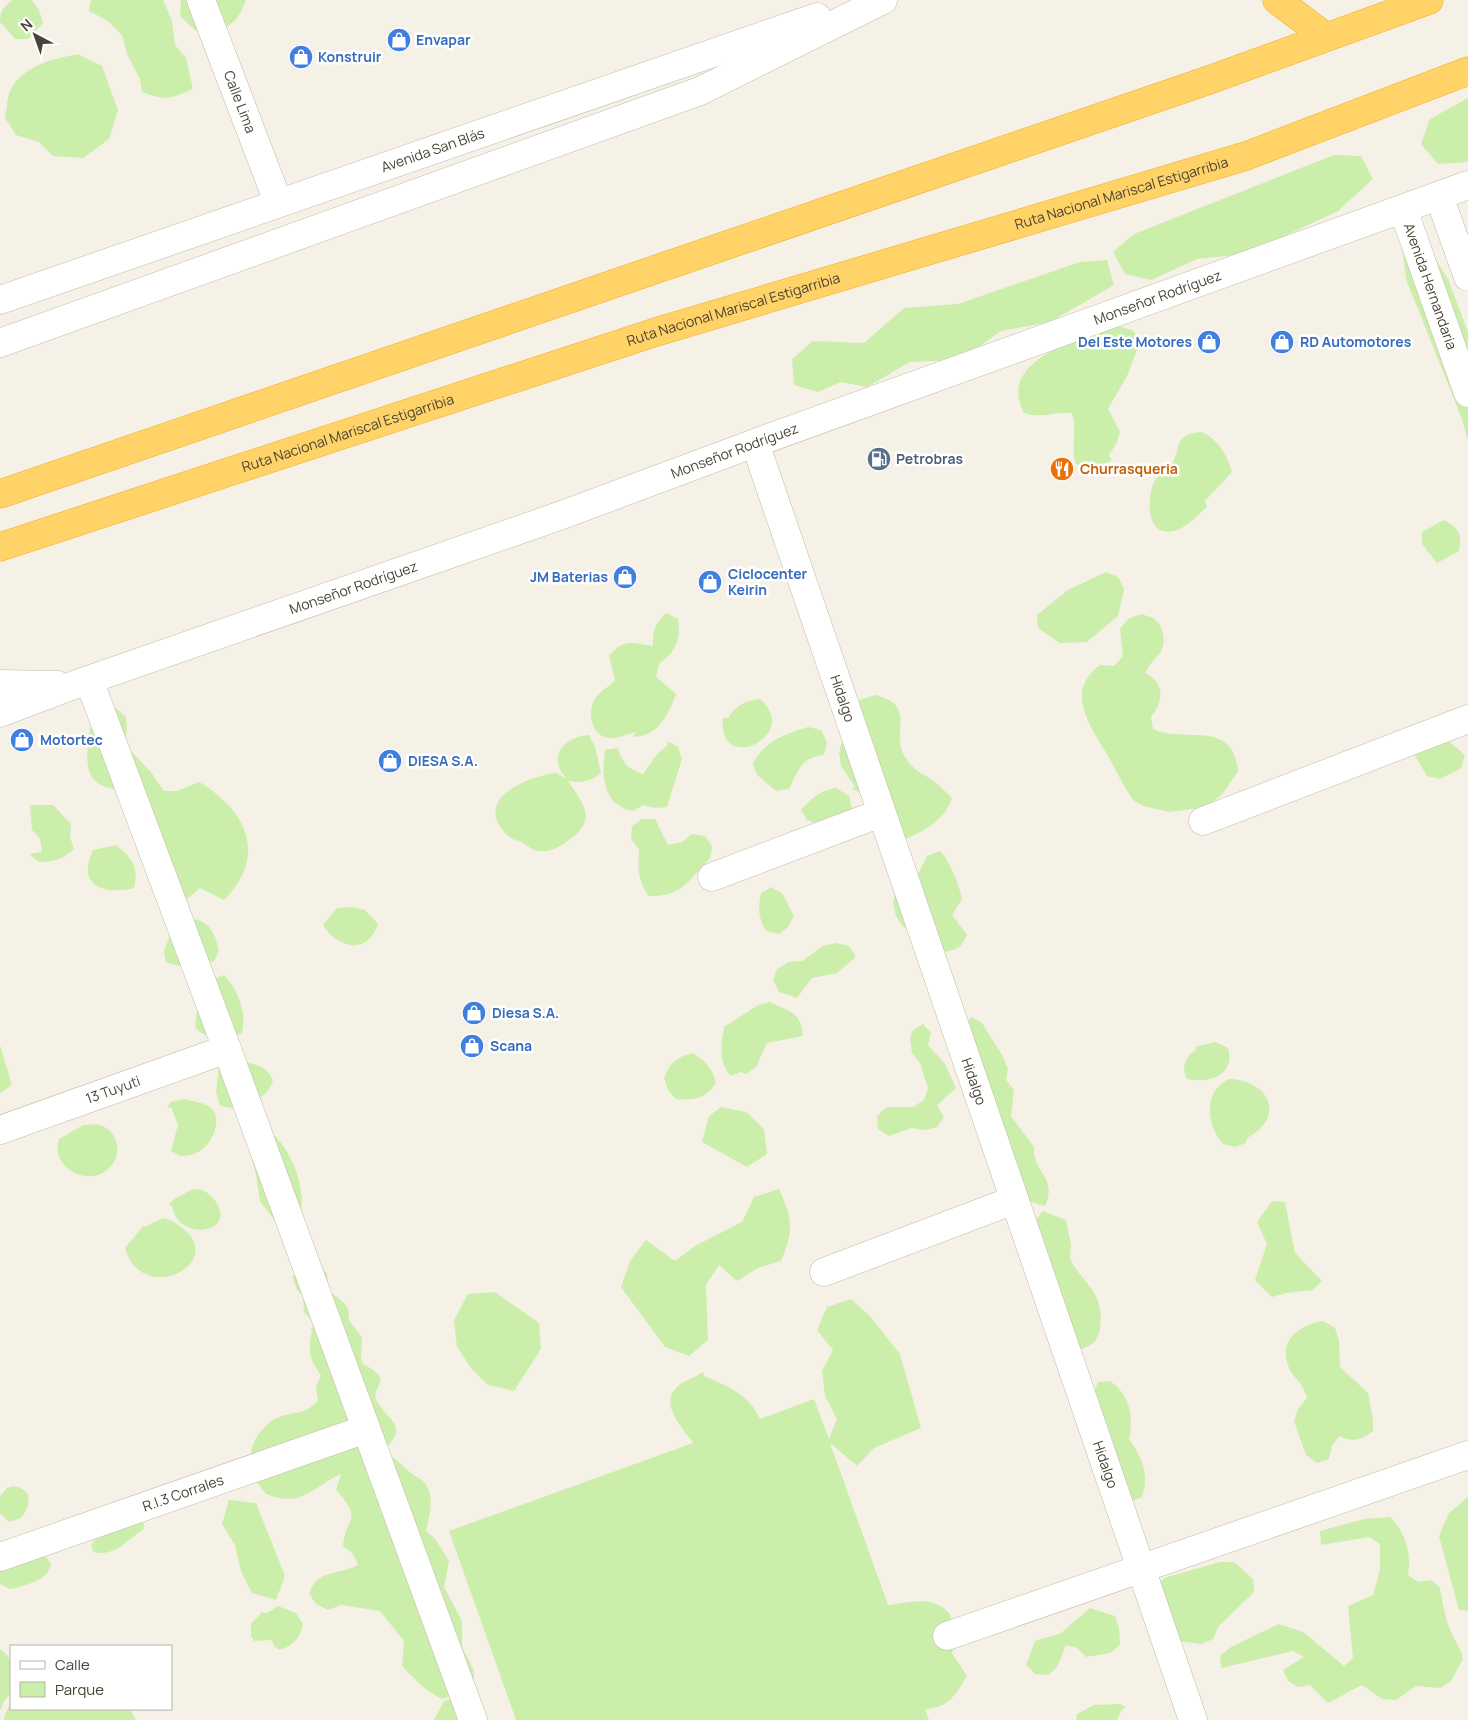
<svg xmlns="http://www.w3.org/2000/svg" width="1468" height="1720" font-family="Manrope,sans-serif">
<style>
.green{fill:#cceeab}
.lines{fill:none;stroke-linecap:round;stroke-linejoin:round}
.minor-casing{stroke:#c2baa8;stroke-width:29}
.highway-casing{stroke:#efae26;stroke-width:29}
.minor{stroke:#fff;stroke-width:28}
.highway{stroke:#ffd367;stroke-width:28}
.labels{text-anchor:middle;stroke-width:5;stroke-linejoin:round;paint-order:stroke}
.shop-label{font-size:14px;font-weight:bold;fill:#366cbe;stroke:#fff;text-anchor:start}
.street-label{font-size:14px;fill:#494235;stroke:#fff}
.service-label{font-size:14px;font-weight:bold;fill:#4e5e75;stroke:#fff;text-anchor:start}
.food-label{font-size:14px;font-weight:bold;fill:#c56008;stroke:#fff;text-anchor:start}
</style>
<rect width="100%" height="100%" fill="#f5f1e6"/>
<!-- green -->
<g class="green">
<path d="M13 0H32L39 10 43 23 28 39H15L0 22C0 10 4 6 13 0Z"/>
<path d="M91 0H163L172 21 175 45 186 58 193 89C170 99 165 101 142 92L140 79 127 54 122 35 108 21 89 11Z"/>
<path d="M181 0H246C234 31 225 29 195 30L180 16Z"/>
<path d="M78 54 102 66 118 110 109 139 83 158 53 156 39 142 16 135 5 118C7 110 7 98 10 91 23 65 53 59 78 54Z"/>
<polygon points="1468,98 1468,162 1438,164 1421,144 1430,119"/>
<polygon points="1334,155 1361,156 1373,179 1338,211 1246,254 1197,259 1151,280 1125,274 1113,252 1134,234"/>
<polygon points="1421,236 1448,279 1468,332 1468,441 1462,419 1406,279 1403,254"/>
<polygon points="1107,260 1114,285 1050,322 1001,331 960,360 910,362 867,387 841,382 818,392 794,385 792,359 813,341 864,343 904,308 958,304 1080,262"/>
<path d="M1118 326 1132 330 1141 339 1127 376 1108 409 1120 432 1116 444 1109 455 1112 460C1099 469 1091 470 1076 464 1070 445 1078 432 1072 413 1054 411 1042 419 1024 413 995 359 1083 338 1118 326Z"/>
<path d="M1202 432C1218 440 1227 454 1232 472L1205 501 1207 507C1199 514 1187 527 1177 530 1146 540 1146 501 1154 482 1159 472 1168 472 1172 464 1182 445 1174 434 1202 432Z"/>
<path d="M1444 520C1459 528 1462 534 1459 551L1437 563 1422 544V532Z"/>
<polygon points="1106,572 1118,577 1124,589 1118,616 1087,642 1060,643 1038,628 1037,615 1068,590"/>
<path d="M666 613 678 619C681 640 676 651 659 664L656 677 676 694C668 716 658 736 633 737L636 732C628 734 617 739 609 738 590 736 586 709 597 696 601 691 609 686 615 681L609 656C624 638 632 643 653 646 652 631 655 624 666 613Z"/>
<path d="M1142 614C1145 616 1150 616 1153 618 1164 625 1167 644 1159 654 1153 662 1150 662 1146 673 1165 685 1164 699 1151 717L1153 729C1186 744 1233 718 1238 771L1223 793 1208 807 1169 812 1144 806 1133 800C1121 782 1113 764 1102 746 1085 719 1068 688 1100 665L1114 666 1123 656 1120 629 1128 619Z"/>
<path d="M875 695C919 706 889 731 905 757 914 772 923 773 935 782 941 786 946 793 952 798 945 820 924 832 904 839L863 793 851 789 855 787 841 766 839 753 851 707 862 699Z"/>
<path d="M760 699C803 736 716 776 723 718H728C737 705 744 701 760 699Z"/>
<path d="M109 702 126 717 127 730 124 744 150 771 164 791H177L199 782C247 810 268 856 224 900L200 888 180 905 121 790C89 787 85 771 88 742 89 735 90 726 94 720 98 713 104 707 109 702Z"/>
<path d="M808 727 821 730 827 742 824 755C800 758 799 770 789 789L776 791 757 775 753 764C764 741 785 734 808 727Z"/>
<path d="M589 735 595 747 601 773C589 782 582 783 568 781 581 801 597 817 574 836 565 843 553 853 540 851 533 851 528 846 523 843 519 840 513 840 509 837 470 800 525 777 556 773L567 779C565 776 561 772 560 769 551 748 572 736 589 735Z"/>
<polygon points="1446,739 1465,755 1461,768 1440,779 1427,776 1414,754 1420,743"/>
<path d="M667 741 678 747 682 759 667 807 655 808 643 805 633 811C603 805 601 777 605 750L618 748C622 763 628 769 643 774L658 753 668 745Z"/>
<path d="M836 788 849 796 852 809C835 820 828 828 807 820L801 810C811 798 820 791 836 788Z"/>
<path d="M30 805H53L71 824 70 837 74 849C63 859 54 862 39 862L29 854 42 852 40 839 32 830Z"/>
<path d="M642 819H655L668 845 682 842 692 834 705 836 712 846C711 861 709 859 700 869 684 887 675 897 649 896 637 880 638 868 639 849L631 839 632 826Z"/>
<path d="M116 845C132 858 139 867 134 888 103 895 76 886 93 850Z"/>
<path d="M940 851C949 859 960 887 962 899L952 915 967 935C961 948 957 950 943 952L915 932 903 927 896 916 893 903 896 890 918 874 927 856Z"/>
<path d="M771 887 782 893 794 916 788 927 779 934 766 931C758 918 758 908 761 893Z"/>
<path d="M352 907 365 910 378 924C368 955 338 949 323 925L337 908Z"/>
<path d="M197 919C213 927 214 933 219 950L214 961C196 966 184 969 166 962L164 951 172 929Z"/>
<polygon points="836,943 849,946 856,957 837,973 812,978 797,998 779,992 773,980 777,969 789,962 802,961 823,946"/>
<path d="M224 975C238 989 247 1014 242 1033 225 1041 209 1041 195 1028L198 1000 193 986Z"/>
<path d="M770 1002C789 1011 802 1013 803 1036L767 1043 756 1067 746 1074 741 1072 730 1076C718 1059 721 1046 724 1027L758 1005Z"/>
<path d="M971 1017 982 1023 1002 1055 1008 1068 1006 1080 1014 1090 1011 1116 1034 1147C1033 1175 1058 1176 1045 1206L1021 1199 964 1029Z"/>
<polygon points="923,1024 931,1033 928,1045 945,1064 956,1088 937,1105 944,1117 937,1127 925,1130 912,1128 889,1136 878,1129 877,1116 887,1107 913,1107 924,1100 928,1088 920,1063 912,1053 910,1039 912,1031"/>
<path d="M1215 1042 1228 1048C1236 1075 1209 1084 1187 1079 1181 1068 1185 1056 1196 1050L1195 1047Z"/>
<polygon points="0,1045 12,1085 0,1093"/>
<path d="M693 1053C706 1061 712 1068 716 1083 706 1098 694 1101 676 1099L668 1090 664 1078C670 1063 676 1057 693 1053Z"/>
<path d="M232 1061C249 1063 264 1062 273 1080 269 1099 237 1114 220 1105L216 1092 219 1066Z"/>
<path d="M1229 1079C1269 1080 1287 1117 1247 1138L1246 1143 1235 1147 1223 1144C1207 1126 1202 1091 1229 1079Z"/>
<path d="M184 1099C192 1101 202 1102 210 1107 224 1118 212 1144 200 1151 195 1154 187 1156 181 1156L171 1151 178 1125 171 1107 167 1108 170 1102Z"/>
<polygon points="721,1107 746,1112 764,1129 767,1154 747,1167 702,1142 709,1116"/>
<path d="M97 1124C106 1126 113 1132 116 1141 122 1156 109 1174 94 1176 72 1179 52 1160 59 1139L83 1125Z"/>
<path d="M261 1125C288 1140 308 1185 300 1216L289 1221H275L260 1201 256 1175 246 1135Z"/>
<path d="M193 1189C202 1189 208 1192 213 1198 242 1232 179 1245 172 1206L169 1205 174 1199Z"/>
<path d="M779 1189C793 1220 794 1230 781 1261L758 1268 737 1281 719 1265 706 1285 708 1340 689 1356 665 1347 621 1287 630 1261 646 1240 675 1261 695 1246 742 1222 754 1197Z"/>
<polygon points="1272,1201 1285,1202 1295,1253 1322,1281 1313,1290 1286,1293 1272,1297 1255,1280 1267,1244 1257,1222"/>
<path d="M1043 1211 1066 1220 1071 1245 1070 1259C1085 1287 1105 1292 1100 1328 1098 1342 1091 1347 1077 1350L1035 1221Z"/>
<path d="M163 1218C173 1220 182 1227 189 1234 218 1268 141 1304 125 1248L144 1225V1227Z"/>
<path d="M316 1264 327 1273 328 1290C337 1298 353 1305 348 1319L362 1337 361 1357 363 1364C397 1381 369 1386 377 1401 389 1423 410 1424 383 1451 395 1457 401 1465 411 1473 415 1477 421 1478 424 1482 436 1496 429 1515 426 1531L436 1540 449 1561 444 1587 462 1621V1647L474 1671V1683L454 1695 442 1699C427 1692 413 1678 402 1666L404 1641 380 1611 341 1605 328 1610 316 1604 309 1594C318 1568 337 1576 358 1565L353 1554 343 1546C346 1515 364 1520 336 1490L341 1474C311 1488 302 1508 266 1494 244 1471 245 1440 273 1420 289 1410 306 1417 318 1400L316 1387 321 1375C309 1361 308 1348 312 1331L310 1330 315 1324 304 1312 303 1296 297 1290 292 1277 295 1274Z"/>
<polygon points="495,1292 539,1323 541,1349 514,1391 488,1385 471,1368 457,1347 454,1320 468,1294"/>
<path d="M851 1299 870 1316 900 1354 921 1428 874 1448 857 1466 830 1443 888 1605C910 1603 932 1594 950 1614L957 1641 952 1653 967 1676C956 1695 948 1708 925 1709L929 1720H516L449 1531 693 1443C684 1429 659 1406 676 1388 682 1381 696 1377 703 1372L704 1376C726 1385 750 1395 760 1419L814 1399 829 1439 837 1419 825 1396 822 1371 833 1350 817 1330 827 1307Z"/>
<path d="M1323 1321 1335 1328 1339 1340 1340 1367 1368 1393 1373 1419V1431C1360 1441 1353 1442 1339 1436L1332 1446 1329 1459 1317 1463 1306 1455 1294 1421 1298 1409 1307 1398C1303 1381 1292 1378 1288 1365 1278 1340 1301 1324 1323 1321Z"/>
<path d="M1110 1381C1130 1395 1134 1416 1129 1439 1142 1457 1150 1476 1142 1497L1130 1502 1093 1395 1098 1382Z"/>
<path d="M13 1486C34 1490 31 1504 21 1518L9 1522 0 1513V1496L7 1488Z"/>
<polygon points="1468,1497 1468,1611 1459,1610 1439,1536 1449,1513"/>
<polygon points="229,1500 256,1503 285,1576 276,1600 252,1593 241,1571 235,1545 222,1524"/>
<path d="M1390 1517C1405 1531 1412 1555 1408 1575L1418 1582 1431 1580 1440 1588C1443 1604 1445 1619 1452 1634 1456 1643 1461 1649 1463 1659L1451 1681 1440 1688 1416 1686 1396 1700 1382 1699 1362 1685 1328 1703 1310 1685 1298 1687 1288 1681 1283 1670 1304 1657 1293 1651 1221 1668 1220 1656 1231 1647 1279 1624 1303 1632 1344 1666 1353 1658 1348 1606 1373 1595 1380 1570V1544L1369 1537 1321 1545 1320 1531 1364 1519Z"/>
<path d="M139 1519 144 1524 143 1530C126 1540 116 1557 94 1552L91 1546 94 1540Z"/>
<path d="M44 1554 51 1564C49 1580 24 1586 10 1589L0 1584V1567Z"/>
<polygon points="1220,1562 1234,1562 1253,1579 1254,1592 1218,1627 1213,1639 1202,1644 1177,1641 1156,1587 1164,1578"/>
<path d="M278 1606 296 1613 303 1624C301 1637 292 1647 279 1650L274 1646 272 1640 254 1641 251 1636V1623L261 1614 260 1612 267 1613Z"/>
<polygon points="1090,1608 1115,1616 1119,1628 1120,1645 1110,1653 1086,1657 1077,1648 1066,1645 1057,1667 1048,1675 1035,1674 1026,1665 1035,1641 1061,1633"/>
<path d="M0 1649C16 1659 11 1676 11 1693L4 1701 0 1711Z"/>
<path d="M450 1699C463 1701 482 1707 488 1720H434L444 1701Z"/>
<polygon points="11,1703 11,1709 130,1709 136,1720 4,1720 5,1714"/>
<polygon points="1120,1704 1126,1707 1121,1711 1117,1720 1076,1720 1077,1714 1094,1705"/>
</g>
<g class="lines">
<!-- minor casing -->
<g class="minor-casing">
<g id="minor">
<path id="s1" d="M201 0 278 202"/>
<polyline points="1439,196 1468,277"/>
<path id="s2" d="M1403 209 1468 393"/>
<path id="s3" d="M0 300 817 17"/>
<polyline points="0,343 700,91 883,0"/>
<path id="s4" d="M755 443 1193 1720"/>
<polyline points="89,680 227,1049 473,1720"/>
<polyline points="0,684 57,685"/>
<path id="s5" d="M0 713 74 685 562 515 755 443 1468 185"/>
<polyline points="1203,821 1468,719"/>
<polyline points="712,877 881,813"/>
<path id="s6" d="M0 1130 227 1049"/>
<polyline points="824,1272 1014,1200"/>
<path id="s7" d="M0 1557 366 1429"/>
<polyline points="947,1636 1468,1455"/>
</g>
</g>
<!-- highway casing -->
<g class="highway-casing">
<g id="highway">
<polyline points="1277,0 1326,37"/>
<polyline points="0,494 1209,80 1429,0"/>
<path id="s8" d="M0 547 656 332 1246 156 1468 71"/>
</g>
</g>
<!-- minor -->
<use href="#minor" class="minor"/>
<!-- highway -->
<use href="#highway" class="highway"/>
</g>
<!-- icons -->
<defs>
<g id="shop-disc" transform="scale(1.25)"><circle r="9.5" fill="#3f7fe0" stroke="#fff"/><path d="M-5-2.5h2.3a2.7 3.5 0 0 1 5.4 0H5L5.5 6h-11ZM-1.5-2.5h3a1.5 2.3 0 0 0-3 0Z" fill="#fff"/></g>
<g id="fuel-disc" transform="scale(1.25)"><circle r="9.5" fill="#5c6f8a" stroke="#fff"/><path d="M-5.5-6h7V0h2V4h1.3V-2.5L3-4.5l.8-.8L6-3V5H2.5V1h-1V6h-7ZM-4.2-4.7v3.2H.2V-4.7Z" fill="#fff"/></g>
<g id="restaurant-disc" transform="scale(1.25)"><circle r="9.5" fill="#e8710a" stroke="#fff"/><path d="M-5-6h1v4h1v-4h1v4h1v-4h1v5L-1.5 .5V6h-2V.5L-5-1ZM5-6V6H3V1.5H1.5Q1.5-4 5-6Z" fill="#fff"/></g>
</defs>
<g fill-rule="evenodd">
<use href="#shop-disc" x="399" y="40"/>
<use href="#shop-disc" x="301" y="57"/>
<use href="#shop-disc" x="1209" y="342"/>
<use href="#shop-disc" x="1282" y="342"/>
<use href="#fuel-disc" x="879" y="459"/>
<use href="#restaurant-disc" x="1062" y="469"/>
<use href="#shop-disc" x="625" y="577"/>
<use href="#shop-disc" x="710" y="582"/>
<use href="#shop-disc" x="22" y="740"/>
<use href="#shop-disc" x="390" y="761"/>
<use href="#shop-disc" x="474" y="1013"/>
<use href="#shop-disc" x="472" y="1046"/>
</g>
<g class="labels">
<!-- shop labels -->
<g class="shop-label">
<text x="416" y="45">Envapar</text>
<text x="318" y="62">Konstruir</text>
<text x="1192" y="347" text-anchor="end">Del Este Motores</text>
<text x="1300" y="347">RD Automotores</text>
<text x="728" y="579">Ciclocenter<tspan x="728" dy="16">Keirin</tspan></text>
<text x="608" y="582" text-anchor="end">JM Baterias</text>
<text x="40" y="745">Motortec</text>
<text x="408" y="766">DIESA S.A.</text>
<text x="492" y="1018">Diesa S.A.</text>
<text x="490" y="1051">Scana</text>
</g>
<!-- street labels -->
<g class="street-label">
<text dy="5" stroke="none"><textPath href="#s1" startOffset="109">Calle Lima</textPath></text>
<text dy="5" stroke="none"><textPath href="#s3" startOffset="458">Avenida San Blás</textPath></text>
<text dy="5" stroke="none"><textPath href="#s8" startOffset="1176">Ruta Nacional Mariscal Estigarribia</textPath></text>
<text dy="5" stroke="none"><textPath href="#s2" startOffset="82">Avenida Hernandaria</textPath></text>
<text dy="5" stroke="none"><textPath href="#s5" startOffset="1230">Monseñor Rodríguez</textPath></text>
<text dy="5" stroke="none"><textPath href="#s8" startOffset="771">Ruta Nacional Mariscal Estigarribia</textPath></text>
<text dy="5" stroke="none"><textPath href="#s8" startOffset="366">Ruta Nacional Mariscal Estigarribia</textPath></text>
<text dy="5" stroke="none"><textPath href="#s5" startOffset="780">Monseñor Rodríguez</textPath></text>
<text dy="5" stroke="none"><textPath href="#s5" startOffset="375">Monseñor Rodríguez</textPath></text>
<text dy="5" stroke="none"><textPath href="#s4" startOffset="270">Hidalgo</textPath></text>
<text dy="5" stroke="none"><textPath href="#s4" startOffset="675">Hidalgo</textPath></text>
<text dy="5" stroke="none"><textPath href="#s6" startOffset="120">13 Tuyuti</textPath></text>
<text dy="5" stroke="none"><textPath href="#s4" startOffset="1080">Hidalgo</textPath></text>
<text dy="5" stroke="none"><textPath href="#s7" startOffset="194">R.I.3 Corrales</textPath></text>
</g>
<!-- service labels -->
<g class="service-label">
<text x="896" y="464">Petrobras</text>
</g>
<!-- food labels -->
<g class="food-label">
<text x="1080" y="474">Churrasqueria</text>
</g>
</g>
<!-- legend -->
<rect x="10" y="1645" width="162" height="65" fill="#ffffff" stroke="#b6b3ae"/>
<rect x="20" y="1661" width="25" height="8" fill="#ffffff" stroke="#b6b3ae"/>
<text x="55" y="1670" font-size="15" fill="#494235">Calle</text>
<rect x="20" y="1682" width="25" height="15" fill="#cceeab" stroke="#b6b3ae"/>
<text x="55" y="1695" font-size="15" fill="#494235">Parque</text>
<!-- north arrow -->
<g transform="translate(35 35) rotate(319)" stroke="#ffffff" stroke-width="4" paint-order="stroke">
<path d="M0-4L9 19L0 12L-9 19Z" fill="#494235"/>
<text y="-8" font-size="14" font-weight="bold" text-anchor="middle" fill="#494235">N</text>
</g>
</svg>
